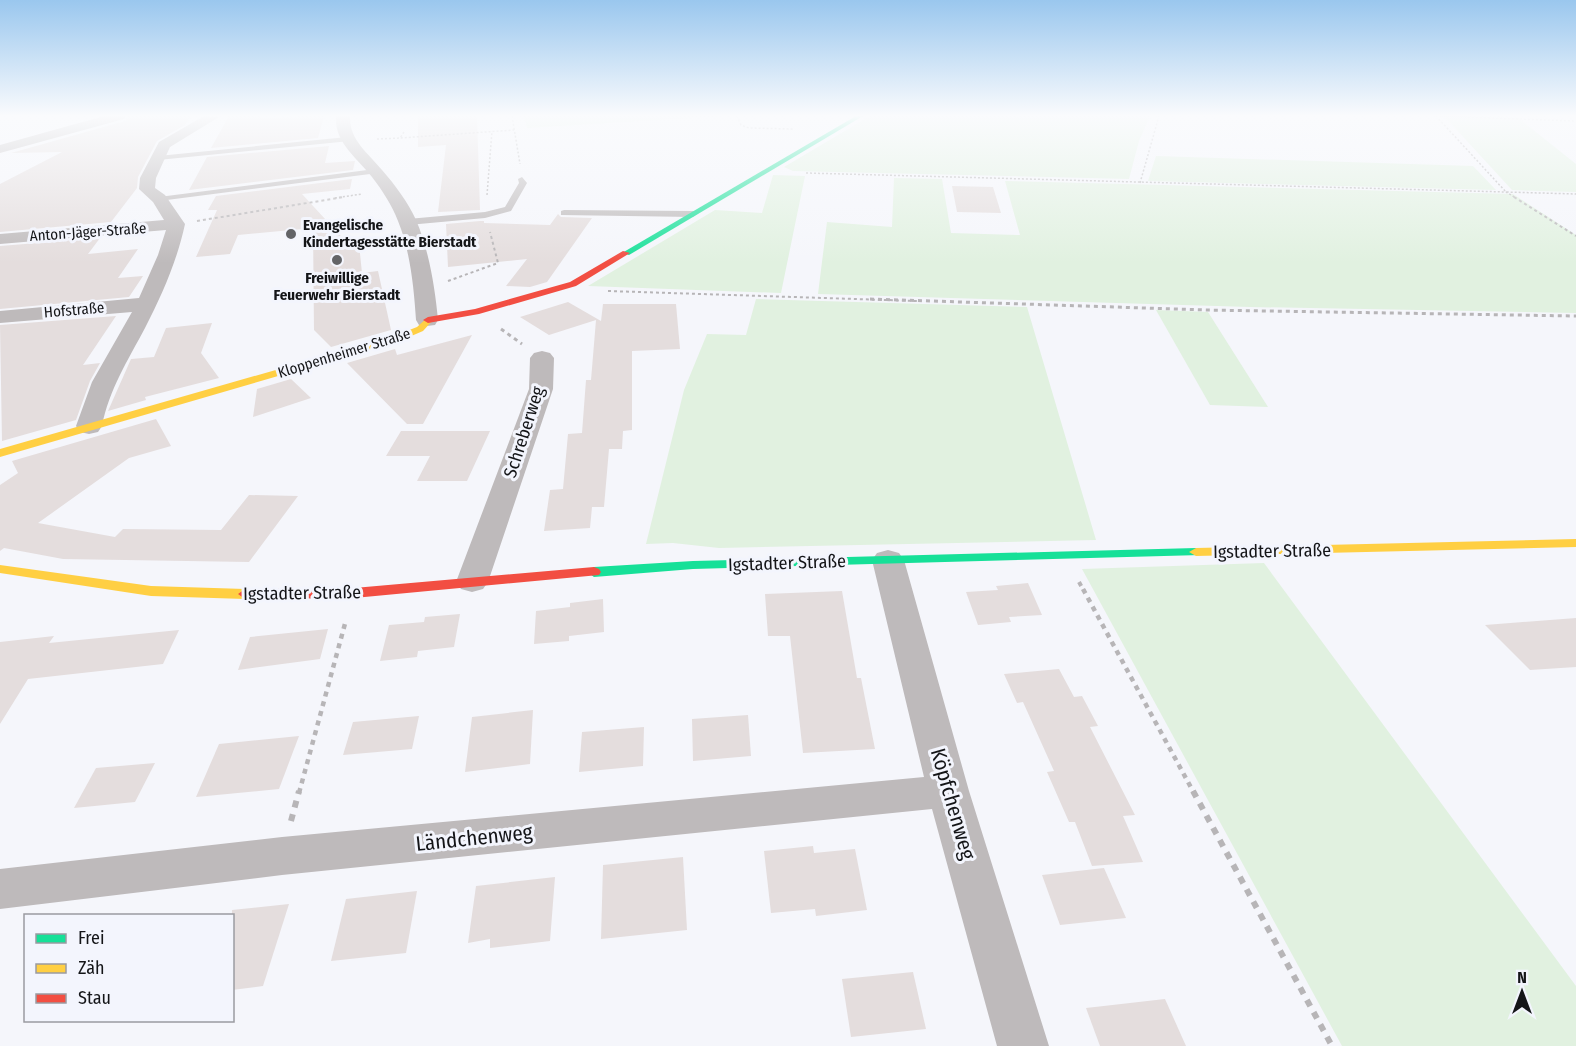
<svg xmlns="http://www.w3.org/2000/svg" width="1576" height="1046" font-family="'Fira Sans Condensed',sans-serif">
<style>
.green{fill:#e1f1e0}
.building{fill:#e4dddd}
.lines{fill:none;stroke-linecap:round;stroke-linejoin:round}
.path-far5{stroke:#b7b5b7;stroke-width:1.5;stroke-dasharray:2 2;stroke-linecap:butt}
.path-far4{stroke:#b7b5b7;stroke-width:2;stroke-dasharray:3 3;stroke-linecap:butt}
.path-far3{stroke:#b7b5b7;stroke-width:3;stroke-dasharray:4 4;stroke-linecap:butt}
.path-far2{stroke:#b7b5b7;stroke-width:4;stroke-dasharray:4.5 4.5;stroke-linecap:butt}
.path-far1{stroke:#b7b5b7;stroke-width:4.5;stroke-dasharray:5 5;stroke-linecap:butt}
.path{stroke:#b7b5b7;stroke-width:6;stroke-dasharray:7 7;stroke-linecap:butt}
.lane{fill:#bebabb;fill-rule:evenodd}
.street{fill:#bebabb;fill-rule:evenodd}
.fast{fill:#16e098;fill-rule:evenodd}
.slow{fill:#ffcf43;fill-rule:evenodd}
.jam{fill:#f24e42;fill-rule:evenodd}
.poi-dot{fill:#636467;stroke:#f3f5fd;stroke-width:2}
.labels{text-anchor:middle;stroke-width:6;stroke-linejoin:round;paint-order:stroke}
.far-poi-label{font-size:15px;font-weight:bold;fill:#141518;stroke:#f3f5fd;text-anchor:start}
.far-street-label{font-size:15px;fill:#141518;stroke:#f3f5fd}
.street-label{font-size:18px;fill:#141518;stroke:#f3f5fd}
.near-street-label{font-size:21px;fill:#141518;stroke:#f3f5fd}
</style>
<rect width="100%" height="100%" fill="#f5f6fb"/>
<!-- green -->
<g class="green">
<polygon points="524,116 722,116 527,128"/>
<polygon points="870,116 1150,116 1139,141 1129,179 793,171 784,167"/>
<polygon points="1444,116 1517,117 1576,164 1576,192 1512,190"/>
<polygon points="1156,156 1473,166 1496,190 1148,181"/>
<polygon points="773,175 805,176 781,293 588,286 715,210 762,213"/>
<polygon points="894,178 942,179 951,233 1020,235 1005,181 1513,194 1576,235 1576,313 1250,307 818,294 827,222 892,227"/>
<polygon points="756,299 1027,307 1096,540 719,548 673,543 646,544 684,390 707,334 746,335"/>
<polygon points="1156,310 1208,312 1268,407 1210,405"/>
<polygon points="1264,563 1576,986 1576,1046 1342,1046 1082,569"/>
</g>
<!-- building -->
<g class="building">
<polygon points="128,116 191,116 185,125 157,141 138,177 137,188 111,222 0,232 0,184 62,152 11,153 125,121"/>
<polygon points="229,116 260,116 260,118 324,116 318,138 211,148"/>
<polygon points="437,116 477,116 480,210 438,212 446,145 418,147 418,117"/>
<polygon points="329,146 325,163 355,161 353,170 189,190 207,157"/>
<polygon points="352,179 350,189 302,194 350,246 359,244 362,273 378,271 391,330 331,347 314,330 313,228 238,235 230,254 196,257 217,210 208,210 216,196"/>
<polygon points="952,186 993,187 1001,213 957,212"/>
<polygon points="558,214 561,217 592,218 547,282 530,287 506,286 527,259 448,267 446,224 480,221 484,221 484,223 550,225"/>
<polygon points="100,238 88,254 138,249 118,278 143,276 129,297 0,309 0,246"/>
<polygon points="568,302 601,321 603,304 676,304 680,349 632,351 632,430 623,431 622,449 609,449 604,507 592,507 590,528 544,531 550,490 563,489 568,434 582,433 586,380 591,380 596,320 549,335 520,317"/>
<polygon points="116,316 83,365 100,363 90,381 76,420 2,441 0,325"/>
<polygon points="212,323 201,353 219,378 145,397 146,400 108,411 131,359 154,357 166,328"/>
<polygon points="472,335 423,424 407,424 347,363 395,349 397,355"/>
<polygon points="291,379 311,398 253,417 257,389"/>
<polygon points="156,419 171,446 129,458 38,523 115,537 123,529 221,530 249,495 298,496 249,562 63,559 4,548 0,551 0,485 18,473 12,461"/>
<polygon points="401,431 490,431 467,481 417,481 430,456 386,456"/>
<polygon points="1028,583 1042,615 1009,617 1011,622 978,625 966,592 998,590 996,586"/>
<polygon points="842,591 857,678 861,678 875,749 803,753 790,636 768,636 765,594"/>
<polygon points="603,599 604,632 569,636 569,641 534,644 536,611 570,607 570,603"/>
<polygon points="460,614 454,647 418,651 417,657 380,661 389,625 424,622 425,617"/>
<polygon points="1576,618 1576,667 1530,670 1485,625"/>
<polygon points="328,629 320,659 238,670 250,637"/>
<polygon points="179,630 163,664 28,679 0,724 0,642 54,636 49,643"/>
<polygon points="1059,669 1074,697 1082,696 1098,726 1090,727 1135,815 1123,816 1143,862 1092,866 1075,822 1069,822 1047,772 1054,771 1023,702 1017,703 1004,674"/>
<polygon points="533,710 530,764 465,772 472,717"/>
<polygon points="748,715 751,756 693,761 692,719"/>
<polygon points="419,716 412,749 343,755 353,722"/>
<polygon points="644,727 643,766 579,772 582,732"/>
<polygon points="299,736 279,789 196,797 219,744"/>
<polygon points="155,763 135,802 74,808 96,768"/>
<polygon points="813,846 814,853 855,849 867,910 816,916 815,909 771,913 764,851"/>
<polygon points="683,857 687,930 601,939 603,865"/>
<polygon points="1104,868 1126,918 1060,925 1042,875"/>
<polygon points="555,877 550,941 490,948 490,939 468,943 476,886"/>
<polygon points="417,891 406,953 331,961 346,899"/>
<polygon points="289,904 263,986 232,990 232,910"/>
<polygon points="913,972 926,1029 851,1037 842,979"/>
<polygon points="1165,999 1186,1046 1100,1046 1086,1008"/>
</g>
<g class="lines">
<!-- path-far5 -->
<g class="path-far5">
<polyline points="512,116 520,164"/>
<polyline points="737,116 741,125 749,128 794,129"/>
<polyline points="1436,116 1506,192 1576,194"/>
<polyline points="1436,116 1576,121"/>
<polyline points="404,132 400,138 514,130"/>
<polyline points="377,139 400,138"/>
<polyline points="806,173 1506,192 1516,198"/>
<polyline points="1140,183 1159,116"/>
<polyline points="487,195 492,131"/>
<polyline points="335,198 362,194"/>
</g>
<!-- path-far4 -->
<g class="path-far4">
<polyline points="1514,197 1576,236"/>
<polyline points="197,221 344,197"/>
<polyline points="448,281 498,263 490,232"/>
<polyline points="608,291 917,301"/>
</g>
<!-- path-far3 -->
<g class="path-far3">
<polyline points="870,299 1206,310 1576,316"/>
<polyline points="501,329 522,344"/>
</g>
<!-- path-far2 -->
<polyline class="path-far2" points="1079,582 1084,591"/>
<!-- path-far1 -->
<g class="path-far1">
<polyline points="1083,589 1194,793"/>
<polyline points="299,793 346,620"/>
</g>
<!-- path -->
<g class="path">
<polyline points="1193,791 1332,1046"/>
<polyline points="291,821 299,791"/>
</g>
<!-- lane -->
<g class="lane">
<polygon points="347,137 350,141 158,160 154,158 158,156"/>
<polygon points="375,169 379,171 378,173 159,201 155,199 159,197"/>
<polygon points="522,177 527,183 511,211 485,218 408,225 404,222 408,219 485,212 505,207 519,183 518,179"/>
<polygon points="564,210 693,211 697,214 693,217 561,215 561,211"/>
</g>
<!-- street -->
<g class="street">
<polygon points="104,116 126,116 124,119 0,153 0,145"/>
<path d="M204 116 219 117 170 147 156 178 155 188 165 195 185 224C177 261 162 295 145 328 128 360 109 390 102 426L98 432 89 434 80 432 76 426 92 382 132 312 0 323V311L139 298 158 255 166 230 0 244V234L164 220 153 202 139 189 140 178 159 142Z"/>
<path d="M336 116H350C349 140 368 153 382 170 395 185 408 202 416 220 429 250 435 288 438 320L435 325 427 326 419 325 416 320C414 288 410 250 398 221 392 205 382 190 372 177 358 158 334 143 336 116Z"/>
<polygon points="542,351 550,353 554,358 553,389 488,582 483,589 472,592 461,589 456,582 529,389 530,358 534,353"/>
<polygon points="888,550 899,553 904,560 969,791 1049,1046 997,1046 932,809 282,875 0,909 0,869 282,837 924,777 872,560 877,553"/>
</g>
<!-- fast -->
<g class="fast">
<polygon points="856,116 863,116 629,255 622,253"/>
<polygon points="1196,548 1201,549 1203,552 1201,555 693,569 594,577 587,572 594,567 693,561"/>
</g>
<!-- slow -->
<g class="slow">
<polygon points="428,317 433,320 423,331 402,340 0,457 0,449 394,336 417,327"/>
<polygon points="1576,539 1576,547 1196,556 1189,552 1196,548"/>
<polygon points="0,565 151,586 245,589 252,594 245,599 151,596 0,573"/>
</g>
<!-- jam -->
<g class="jam">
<polygon points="623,251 630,253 576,286 479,314 428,323 423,320 428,317 475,309 570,282"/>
<polygon points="594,567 599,569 601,572 599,575 354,598 245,599 238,594 245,589 354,588"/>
</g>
</g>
<!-- sky -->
<linearGradient id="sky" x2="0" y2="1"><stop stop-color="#9ac7ee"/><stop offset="0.44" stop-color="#fafbfd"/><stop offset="1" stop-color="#fafbfd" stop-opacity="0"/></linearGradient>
<rect width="1576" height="263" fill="url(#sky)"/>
<!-- markers -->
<g class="poi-dot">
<circle cx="291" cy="234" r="6"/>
<circle cx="337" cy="260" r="6"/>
</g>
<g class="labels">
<!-- far-poi labels -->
<g class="far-poi-label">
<text x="303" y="230">Evangelische<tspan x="303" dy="17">Kindertagesstätte Bierstadt</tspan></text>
<text x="337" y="283" text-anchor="middle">Freiwillige<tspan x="337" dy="17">Feuerwehr Bierstadt</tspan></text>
</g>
<!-- far-street labels -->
<g class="far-street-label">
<text transform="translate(88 232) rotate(-4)" y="5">Anton-Jäger-Straße</text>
<text transform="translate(74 310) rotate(-5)" y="5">Hofstraße</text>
<text transform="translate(344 353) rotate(-17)" y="5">Kloppenheimer Straße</text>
</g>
<!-- street labels -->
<g class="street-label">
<text transform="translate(524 432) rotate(-72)" y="6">Schreberweg</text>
<text transform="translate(1272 551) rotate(-1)" y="6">Igstadter Straße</text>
<text transform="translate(787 563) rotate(-2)" y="6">Igstadter Straße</text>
<text transform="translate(302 593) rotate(-1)" y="6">Igstadter Straße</text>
</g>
<!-- near-street labels -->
<g class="near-street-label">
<text transform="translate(953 804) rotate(74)" y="7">Köpfchenweg</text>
<text transform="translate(474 838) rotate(-6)" y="7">Ländchenweg</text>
</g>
</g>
<!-- legend -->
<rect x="24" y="914" width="210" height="108" fill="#f3f5fd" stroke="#9a9ba1" stroke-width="1.5"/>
<rect x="36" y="934" width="30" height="9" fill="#16e098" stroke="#9a9ba1" stroke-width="1.5"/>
<text x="78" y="944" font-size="18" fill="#141518">Frei</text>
<rect x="36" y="964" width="30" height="9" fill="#ffcf43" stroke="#9a9ba1" stroke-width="1.5"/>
<text x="78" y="974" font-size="18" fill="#141518">Zäh</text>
<rect x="36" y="994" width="30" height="9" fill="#f24e42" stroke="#9a9ba1" stroke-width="1.5"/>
<text x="78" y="1004" font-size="18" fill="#141518">Stau</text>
<!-- north arrow -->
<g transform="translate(1522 992)" stroke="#f3f5fd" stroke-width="4.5" paint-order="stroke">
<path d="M0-4.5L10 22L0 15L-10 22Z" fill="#141518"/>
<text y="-9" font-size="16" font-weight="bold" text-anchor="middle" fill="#141518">N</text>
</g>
</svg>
